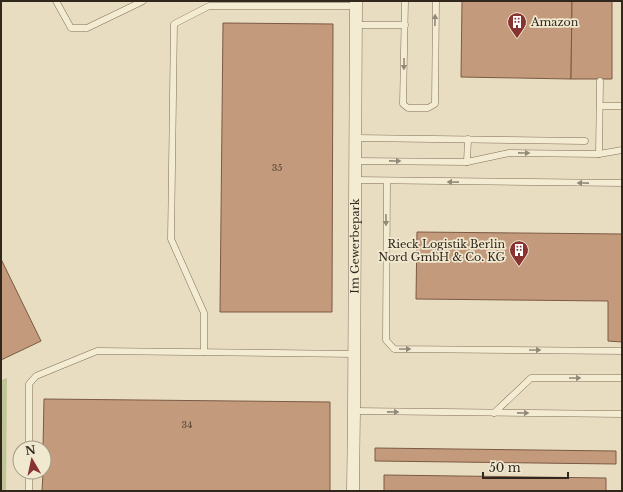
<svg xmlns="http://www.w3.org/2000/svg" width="623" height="492" font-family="'Libre Baskerville',serif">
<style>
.green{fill:#bfc596}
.building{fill:#c39a7b;stroke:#7c5a43}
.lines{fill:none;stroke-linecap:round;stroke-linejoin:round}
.lane-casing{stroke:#806f5a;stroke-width:7}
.street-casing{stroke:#806f5a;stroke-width:13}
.lane{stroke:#f4ebd3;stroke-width:6}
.street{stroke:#f4ebd3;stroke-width:12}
.oneway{fill:#928978}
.labels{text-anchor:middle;stroke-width:3.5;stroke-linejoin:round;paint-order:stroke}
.number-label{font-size:9px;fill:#564434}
.poi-label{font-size:11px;fill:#31271d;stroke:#f1e8d0;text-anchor:start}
.street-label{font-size:11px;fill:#31271d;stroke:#f1e8d0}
</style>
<rect width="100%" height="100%" fill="#e8ddc1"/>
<!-- green -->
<polygon class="green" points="7,378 6,491 1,491 1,380"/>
<!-- building -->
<g class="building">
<polygon points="462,1 572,1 571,79 461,77"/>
<polygon points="572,1 612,1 612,79 571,79"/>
<polygon points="223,23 333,24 332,312 220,312"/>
<polygon points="417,232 622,234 622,342 608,341 608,301 416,299"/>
<polygon points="1,259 41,341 1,360"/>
<polygon points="44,399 330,402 330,491 42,491 43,472 44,472 44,448 43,448"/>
<polygon points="375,448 616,451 616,464 375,461"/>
<polygon points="384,475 606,478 606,491 384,491"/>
</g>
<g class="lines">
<!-- lane casing -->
<g class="lane-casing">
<g id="lane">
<polyline points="56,1 71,28 87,28 143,1"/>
<polyline points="405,1 403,104 408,108 428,108 435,104 436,1"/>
<polyline points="356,25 405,25"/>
<polyline points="600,106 622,106"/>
<polyline points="356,138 585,141"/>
<polyline points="599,154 600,81"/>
<polyline points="356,161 467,162 509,153 599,154 622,150"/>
<polyline points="467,162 468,139"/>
<polyline points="355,180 622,183"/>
<polyline points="387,181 386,340 394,349 622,351"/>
<polyline points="204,352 204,313 171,239 174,24 209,6 356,6"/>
<polyline points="354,411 622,414"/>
<polyline points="494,413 531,378 622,378"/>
<polyline points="29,448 29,384 36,376 97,351 355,354"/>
<polyline points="29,472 29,491"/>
</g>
</g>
<!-- street casing -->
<g class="street-casing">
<g id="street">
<path id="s1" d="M353 491 354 411 356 1"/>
</g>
</g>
<!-- lane -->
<use href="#lane" class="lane"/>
<!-- street -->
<use href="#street" class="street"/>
</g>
<!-- one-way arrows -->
<defs><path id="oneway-solid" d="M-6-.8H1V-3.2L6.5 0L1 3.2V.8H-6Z"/></defs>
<g class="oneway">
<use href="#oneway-solid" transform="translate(435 20) rotate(-89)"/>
<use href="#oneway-solid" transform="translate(404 64) rotate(91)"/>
<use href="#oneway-solid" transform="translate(524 153) rotate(1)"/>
<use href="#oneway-solid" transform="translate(395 161) rotate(1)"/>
<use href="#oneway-solid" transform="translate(453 182) rotate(-179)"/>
<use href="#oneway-solid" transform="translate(583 183) rotate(-179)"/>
<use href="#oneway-solid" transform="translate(386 220) rotate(90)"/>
<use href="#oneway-solid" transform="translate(405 349)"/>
<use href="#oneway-solid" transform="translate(535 350)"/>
<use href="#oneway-solid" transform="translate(575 378)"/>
<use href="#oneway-solid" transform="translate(393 412) rotate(1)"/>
<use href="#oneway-solid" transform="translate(523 413) rotate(1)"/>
</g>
<!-- icons -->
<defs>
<g id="building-pin" transform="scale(1)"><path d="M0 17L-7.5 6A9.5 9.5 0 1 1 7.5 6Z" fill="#883231" stroke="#f1e8d0"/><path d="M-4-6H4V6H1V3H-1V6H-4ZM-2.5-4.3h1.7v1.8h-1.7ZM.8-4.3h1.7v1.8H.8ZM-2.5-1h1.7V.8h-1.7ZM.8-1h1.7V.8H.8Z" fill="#fff"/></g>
</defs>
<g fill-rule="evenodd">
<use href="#building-pin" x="517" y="22"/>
<use href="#building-pin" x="519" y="250"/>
</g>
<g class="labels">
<!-- number labels -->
<g class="number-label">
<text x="277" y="171">35</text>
<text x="187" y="428">34</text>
</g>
<!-- poi labels -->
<g class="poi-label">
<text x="531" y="26">Amazon</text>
<text x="505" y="248" text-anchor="end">Rieck Logistik Berlin<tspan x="505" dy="13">Nord GmbH &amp; Co. KG</tspan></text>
</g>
<!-- street labels -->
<g class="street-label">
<text dy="4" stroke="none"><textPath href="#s1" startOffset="245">Im Gewerbepark</textPath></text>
</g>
</g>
<!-- border -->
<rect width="623" height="492" fill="none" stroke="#31271d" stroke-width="4"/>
<!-- north arrow -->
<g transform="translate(32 460) rotate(351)"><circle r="19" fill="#f1e8d0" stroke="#a49b88"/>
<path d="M0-3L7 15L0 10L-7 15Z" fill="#883231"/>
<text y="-6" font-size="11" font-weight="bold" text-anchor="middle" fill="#31271d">N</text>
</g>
<!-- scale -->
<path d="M483 472v6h85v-6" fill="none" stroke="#31271d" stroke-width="2"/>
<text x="489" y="472" font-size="12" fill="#31271d" stroke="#f1e8d0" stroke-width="3" paint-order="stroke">50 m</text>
</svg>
